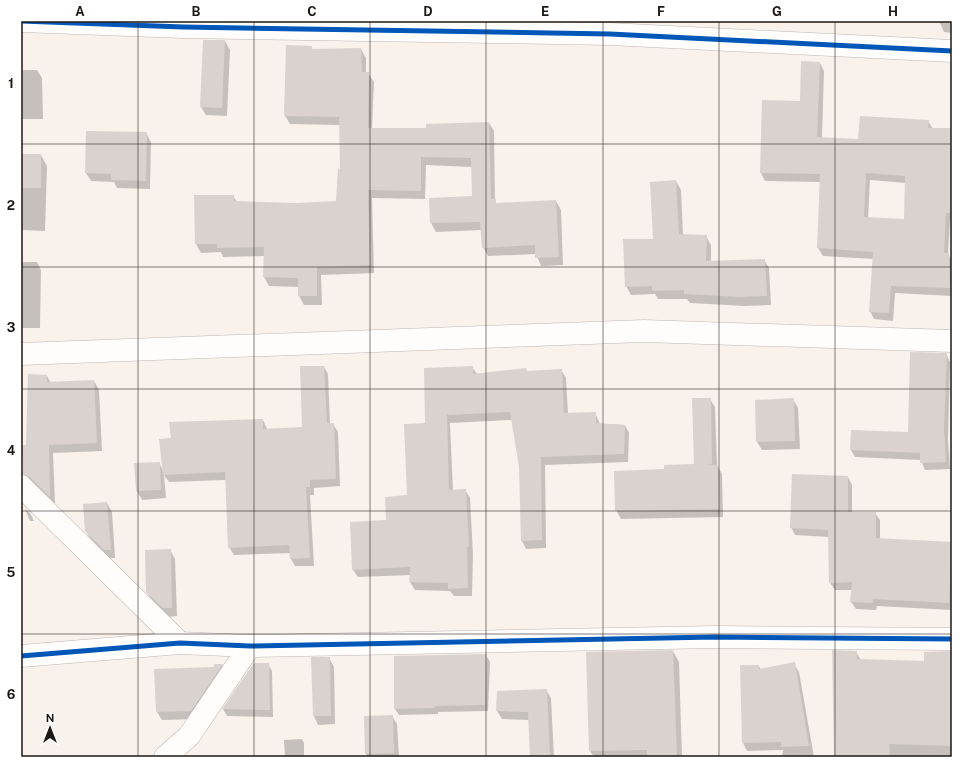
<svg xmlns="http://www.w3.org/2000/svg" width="973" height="778" font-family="'Public Sans',sans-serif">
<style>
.shadow{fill:#0003;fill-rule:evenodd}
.building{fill:#d9d2ce;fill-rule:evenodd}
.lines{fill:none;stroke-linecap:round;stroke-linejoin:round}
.street-casing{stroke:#bdb6b2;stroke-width:23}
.street{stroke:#fefdfc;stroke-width:22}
.cycleway-casing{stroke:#fff;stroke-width:8}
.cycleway{stroke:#0057b8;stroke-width:5}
.grid{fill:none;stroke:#1e1814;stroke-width:1;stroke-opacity:0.55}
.neatline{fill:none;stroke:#1e1814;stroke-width:1.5}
.grid-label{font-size:13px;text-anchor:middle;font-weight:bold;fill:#1e1814}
</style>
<rect width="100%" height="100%" fill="#f8f1ec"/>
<!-- shadow -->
<g class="shadow">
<polygon points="939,21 952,21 952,33 944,32"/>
<polygon points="225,41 230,50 227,116 206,115 201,107"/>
<polygon points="311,47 313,50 361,49 366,58 366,73 368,73 374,82 372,129 427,129 489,123 494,131 495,201 497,204 556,201 561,210 563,265 541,266 536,254 488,256 483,247 482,230 436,232 431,223 473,197 472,167 426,165 425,199 372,198 374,273 321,275 322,305 304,305 299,296 299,287 269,286 264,277 264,256 223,257 221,252 201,253 196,244 233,196 237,202 297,204 337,202 341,170 340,125 290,124 285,116"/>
<path d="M820 63 824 71 822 138 859 140 928 121 933 129H952V220H950L948 254 952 261V296L895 293 893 321 874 319 870 311 874 259 823 256 818 248 821 182 765 181 761 173 763 101 801 102ZM870 180 906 183 905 220 868 219Z"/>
<polygon points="21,70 37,70 42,78 43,119 21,119"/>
<polygon points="146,133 151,142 150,189 117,188 114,182 91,181 86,173"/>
<polygon points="21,155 41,155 47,166 45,231 21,230"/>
<polygon points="676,181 681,190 683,235 706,236 711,245 711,262 764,260 769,268 771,305 745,306 690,303 687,299 658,299 655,294 631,295 626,286 655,240"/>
<polygon points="21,262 37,262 41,270 40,328 21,328"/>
<polygon points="946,354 950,362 948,439 950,469 925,470 921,460 855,457 851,450 909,433"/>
<polygon points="324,367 328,374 330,424 333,424 338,432 340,486 314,488 314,495 310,495 314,566 295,566 291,559 291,553 234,555 229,547 226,480 169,482 164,475 166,498 142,500 137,491 135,464 159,463 163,470 172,439 263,420 267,429 303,428"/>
<polygon points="472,367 477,374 561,370 566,378 568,414 595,413 600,424 625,425 629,433 628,462 545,465 546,548 526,549 522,541 520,467 512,420 450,423 453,491 465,490 470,498 473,554 472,596 454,596 450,591 415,590 410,582 411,575 358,577 353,570 387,521 408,496 426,424"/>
<polygon points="47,376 51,383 94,381 99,390 102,451 53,453 55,504 29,482 24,474 27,446"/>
<polygon points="710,399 715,407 717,465 722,474 723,517 621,519 616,510 665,470 695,465"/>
<polygon points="793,399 798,408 800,449 762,450 757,442"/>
<polygon points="848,477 852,485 852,513 875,513 880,520 880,539 952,543 952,610 877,606 876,610 856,609 851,602 852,590 835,590 830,583 829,537 795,535 791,527"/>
<polygon points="107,503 112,512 115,558 109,558 91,540 86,531"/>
<polygon points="25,509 30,513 34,521 30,521"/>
<polygon points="170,550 175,559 177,616 169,617 152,601 147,592"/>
<polygon points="673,651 679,662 682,757 594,757 590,751"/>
<polygon points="856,652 861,660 925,662 925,653 952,652 952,757 835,757"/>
<polygon points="486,655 490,662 488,711 438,712 438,714 399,715 395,709"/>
<polygon points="329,658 334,667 335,724 318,725 314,716"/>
<polygon points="254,664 268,664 272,671 273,717 227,716 223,709"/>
<polygon points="794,664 799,672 814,757 782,757 783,750 747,751 743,743 759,666 761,670"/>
<polygon points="222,665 227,673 196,719 162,720 157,712 215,668"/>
<polygon points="546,690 551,698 554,757 531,757 530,720 502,719 497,711"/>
<polygon points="392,716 397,724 399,757 368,757 366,754"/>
<polygon points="302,739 304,743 304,757 285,757 284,740"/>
</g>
<!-- building -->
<g class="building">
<polygon points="203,40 225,40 222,108 200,107"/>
<polygon points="286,45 312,46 312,49 361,48 362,72 369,72 368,128 426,128 426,124 489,122 491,199 496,199 496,203 556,200 559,257 535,258 535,245 482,248 480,222 430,223 429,198 472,196 471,158 421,157 421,191 368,190 370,265 317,267 317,296 298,296 298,278 263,277 264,247 217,248 217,244 195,244 194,195 234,195 234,201 297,203 336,201 338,168 340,169 339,117 284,116"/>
<path d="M801 61 820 62 817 137 858 139 860 116 929 120 928 128H952V213H946L944 253H949L950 288 891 286 889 313 869 312 873 252 817 248 820 174 760 173 762 100 800 101ZM866 173 905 176 904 219 864 217Z"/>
<polygon points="86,131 147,132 146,181 111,180 111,174 85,173"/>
<rect x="21" y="154" width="20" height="34"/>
<polygon points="676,180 679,234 707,235 706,261 765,259 767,296 740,297 684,294 684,290 652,291 652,286 625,287 623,239 653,239 650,182"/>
<polygon points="910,352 947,353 944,430 946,462 920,463 920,453 850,450 851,430 908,432"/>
<polygon points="300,366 324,366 327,423 334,423 336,479 310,480 310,487 306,487 310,558 290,559 289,545 228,548 225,472 163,475 159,439 171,438 169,422 263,419 263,429 302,427"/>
<polygon points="473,366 473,374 526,368 527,371 562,369 564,413 596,412 596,423 625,425 624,454 541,457 542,540 521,541 519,467 510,412 447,415 449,490 466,489 469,547 467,547 468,588 448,589 448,583 409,582 410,567 352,570 350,522 386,520 385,497 407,495 404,424 425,423 424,368"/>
<polygon points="28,374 47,375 47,382 94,380 97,443 49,445 50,497 30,477 23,474 22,445 26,445"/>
<polygon points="692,398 711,398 712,464 704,464 718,465 719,509 615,511 614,471 664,469 664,465 694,464"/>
<polygon points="794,398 795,441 756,442 755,400"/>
<polygon points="160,462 161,490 136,491 134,463"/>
<polygon points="792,474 848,476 848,512 876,512 876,538 952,542 949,603 873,599 873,603 850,602 852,582 829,583 828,530 790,528"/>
<polygon points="107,502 111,550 104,550 85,531 83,504"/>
<polygon points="171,549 172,608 163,608 146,592 145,550"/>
<polygon points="673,650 677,757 647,757 647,750 589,751 586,652"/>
<polygon points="832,650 857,651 857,659 924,661 924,652 952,651 951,746 889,744 890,757 834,757"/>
<polygon points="487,654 485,705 435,706 435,708 394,709 394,656"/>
<polygon points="311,657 330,657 331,716 313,716"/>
<polygon points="795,662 809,746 781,747 781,742 742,743 740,665 759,665 759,669"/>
<polygon points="254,663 269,663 270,710 222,709"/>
<polygon points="214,664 223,664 191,711 156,712 154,669 214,667"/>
<polygon points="547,689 550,757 530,757 528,712 496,711 497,691"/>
<polygon points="393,715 394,753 365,754 364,716"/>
</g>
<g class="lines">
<!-- street casing -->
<g class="street-casing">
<g id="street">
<polyline points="21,21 183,27 610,34 952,51"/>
<polyline points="21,354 644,331 952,341"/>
<polyline points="21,486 180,643"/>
<polyline points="21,656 180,643 250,646 715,637 952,639"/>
<polyline points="165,757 189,736 250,646"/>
</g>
</g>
<!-- street -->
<use href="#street" class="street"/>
<!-- cycleway casing -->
<g class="cycleway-casing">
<g id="cycleway">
<polyline points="21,21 183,27 610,34 952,51"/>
<polyline points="21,656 180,643 250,646 715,637 952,639"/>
</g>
</g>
<!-- cycleway -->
<use href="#cycleway" class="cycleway"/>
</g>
<!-- grid -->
<path class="grid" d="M138 21V757M254 21V757M370 21V757M486 21V757M603 21V757M719 21V757M835 21V757M21 144H952M21 267H952M21 389H952M21 511H952M21 634H952"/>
<!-- border -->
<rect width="973" height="778" fill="none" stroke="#ffffff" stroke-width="44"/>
<!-- north arrow -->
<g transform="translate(50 728)" stroke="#ffffff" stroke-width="3" paint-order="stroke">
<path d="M0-3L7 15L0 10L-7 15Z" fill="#1e1814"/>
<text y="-6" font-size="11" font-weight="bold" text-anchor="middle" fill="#1e1814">N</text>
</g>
<rect x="22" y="22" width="929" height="734" class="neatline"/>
<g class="grid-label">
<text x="80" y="16">A</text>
<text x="196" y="16">B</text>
<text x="312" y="16">C</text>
<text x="428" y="16">D</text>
<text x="545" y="16">E</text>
<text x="661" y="16">F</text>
<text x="777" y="16">G</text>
<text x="893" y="16">H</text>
<text x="11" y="88">1</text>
<text x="11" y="210">2</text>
<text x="11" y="332">3</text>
<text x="11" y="455">4</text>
<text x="11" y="577">5</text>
<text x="11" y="699">6</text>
</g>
</svg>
